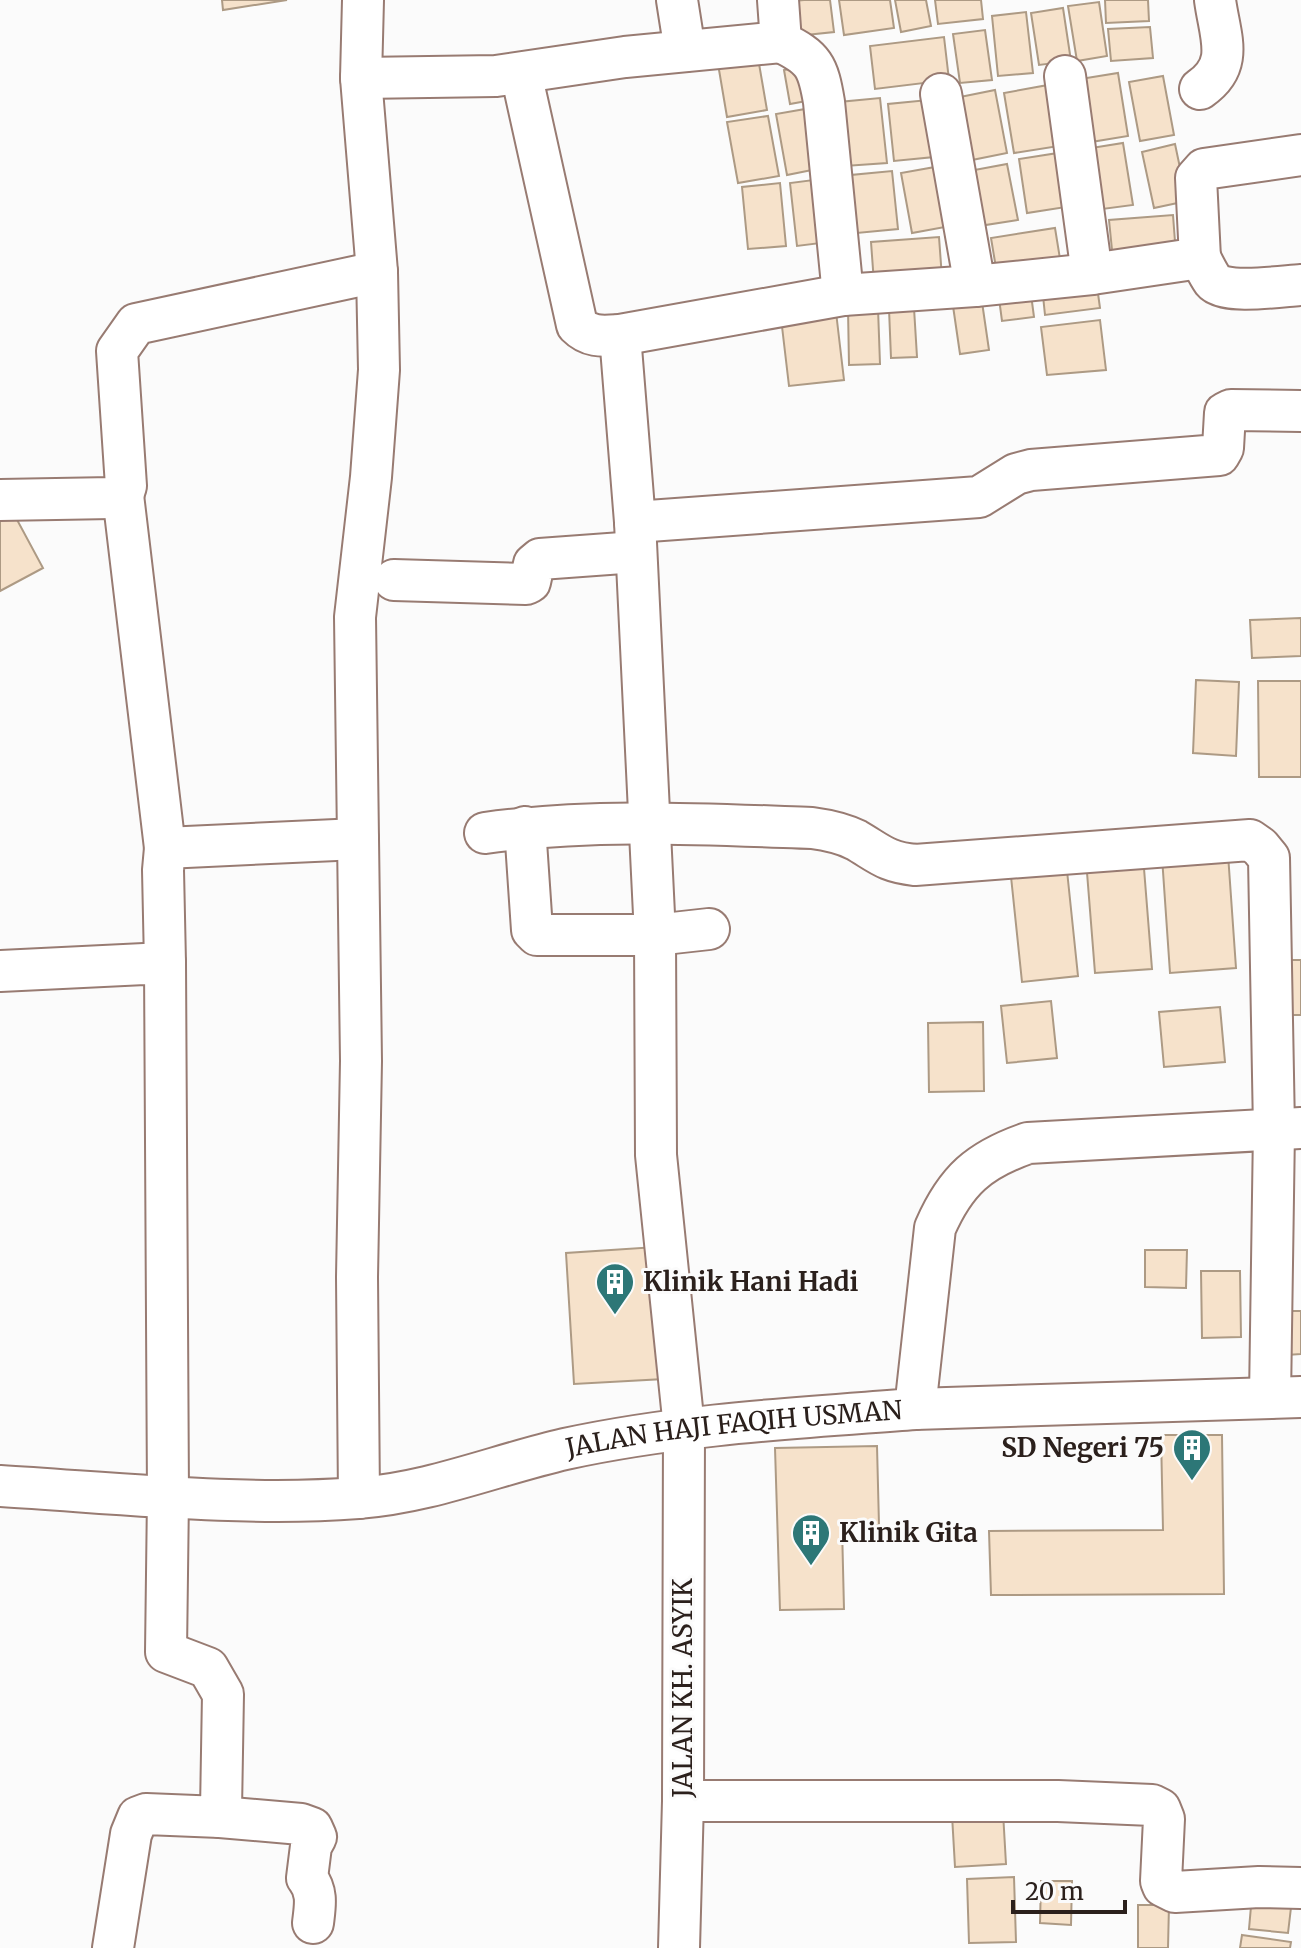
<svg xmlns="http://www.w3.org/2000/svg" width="1301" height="1948" font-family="Merriweather,serif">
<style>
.building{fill:#f6e2cb;stroke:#ad9a84;stroke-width:2}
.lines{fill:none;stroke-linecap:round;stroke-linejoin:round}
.minor-casing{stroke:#987b72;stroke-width:44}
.minor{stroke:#fff;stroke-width:40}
.labels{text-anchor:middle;stroke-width:6;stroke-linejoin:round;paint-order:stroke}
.poi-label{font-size:26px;font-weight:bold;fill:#2b201c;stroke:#fbfbfb;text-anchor:start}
.street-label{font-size:26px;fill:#2b201c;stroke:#fbfbfb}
</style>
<rect width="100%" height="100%" fill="#fbfbfb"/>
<!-- building -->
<g class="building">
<polygon points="222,0 287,0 223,10"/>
<polygon points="804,0 830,0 834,32 787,37 783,2"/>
<polygon points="839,0 890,0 894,28 844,35"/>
<polygon points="895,0 926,0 931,26 901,32"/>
<polygon points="935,0 981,0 983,19 938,24"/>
<polygon points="1105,0 1148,0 1149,21 1106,23"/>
<polygon points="1099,2 1107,56 1077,61 1068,6"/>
<polygon points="1063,8 1071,61 1039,65 1031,13"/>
<polygon points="1026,12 1033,73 998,76 992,16"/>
<polygon points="1150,27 1153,58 1111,61 1108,29"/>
<polygon points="985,30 992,80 960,83 953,34"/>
<polygon points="944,37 949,80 875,89 870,46"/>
<polygon points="757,52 767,110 727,117 717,58"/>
<polygon points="806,66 812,100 790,104 784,70"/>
<polygon points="1118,73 1128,136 1085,143 1074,80"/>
<polygon points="1163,76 1174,135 1140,141 1129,82"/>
<polygon points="1048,85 1059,146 1014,153 1004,93"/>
<polygon points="995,90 1007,153 962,162 950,99"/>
<polygon points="880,98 887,163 845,166 839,102"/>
<polygon points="928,100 934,157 894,161 888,104"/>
<polygon points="811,108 822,168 787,175 776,114"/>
<polygon points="768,116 779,176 738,183 727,122"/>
<polygon points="1123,143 1133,205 1095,210 1085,149"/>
<polygon points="1175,144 1187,201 1154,208 1142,152"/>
<polygon points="1058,153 1066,207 1027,213 1019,159"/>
<polygon points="1007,164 1018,220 979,226 969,171"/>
<polygon points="935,167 945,227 912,233 901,173"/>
<polygon points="892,171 898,229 857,233 851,175"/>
<polygon points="821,179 829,242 797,246 790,183"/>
<polygon points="780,183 786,246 748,249 742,187"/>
<polygon points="1173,215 1176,255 1113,260 1109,220"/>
<polygon points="1055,228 1061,265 997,274 991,238"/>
<polygon points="939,237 942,278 874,283 871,242"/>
<polygon points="1096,279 1100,308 1045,315 1042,286"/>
<polygon points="1030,287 1034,317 1002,321 998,291"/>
<polygon points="982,302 989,350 960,354 953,306"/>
<polygon points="878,308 880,364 849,365 848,309"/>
<polygon points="914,308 917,357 891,358 889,309"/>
<polygon points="836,312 844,380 789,386 781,318"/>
<polygon points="1100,320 1106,370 1047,375 1041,327"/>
<polygon points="8,503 43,568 0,591 0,507"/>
<polygon points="1301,618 1301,656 1252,658 1250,620"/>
<polygon points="1196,680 1239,682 1236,756 1193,753"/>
<polygon points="1258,681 1301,681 1301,777 1259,777"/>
<polygon points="1228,854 1236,968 1170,973 1162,857"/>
<polygon points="1143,856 1152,969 1095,973 1086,860"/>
<polygon points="1066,861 1078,976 1022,982 1010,867"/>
<polygon points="1288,960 1301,960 1301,1015 1289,1015"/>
<polygon points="1051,1001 1057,1058 1007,1063 1001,1006"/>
<polygon points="1220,1007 1225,1062 1164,1067 1159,1012"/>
<polygon points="983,1022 984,1091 929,1092 928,1023"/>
<polygon points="656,1247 664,1379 574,1384 566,1253"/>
<polygon points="1145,1250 1187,1250 1186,1288 1145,1287"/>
<polygon points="1201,1271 1240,1271 1241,1337 1202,1338"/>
<polygon points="1285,1311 1301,1311 1301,1354 1287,1355"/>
<polygon points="1161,1435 1222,1435 1224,1594 991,1595 989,1531 1163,1530"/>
<polygon points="877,1446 879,1525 842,1526 844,1609 780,1610 775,1448"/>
<polygon points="1003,1812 1006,1864 955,1867 952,1815"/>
<polygon points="1014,1877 1016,1942 969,1943 967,1879"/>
<polygon points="1041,1881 1072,1881 1071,1925 1040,1923"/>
<polygon points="1252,1895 1292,1899 1288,1933 1249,1929"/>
<polygon points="1138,1905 1169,1905 1168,1948 1138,1948"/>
<polygon points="1242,1935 1291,1942 1290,1948 1240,1948"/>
</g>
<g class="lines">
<!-- minor casing -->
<g class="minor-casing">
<g id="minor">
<polyline points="677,0 685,51"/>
<path d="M778 0 781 42C814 58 818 66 824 102L843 295"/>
<path d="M521 73 577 325C590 338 603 336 620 335L843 295 975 286 1092 274 1200 258 1196 178 1204 169 1301 155"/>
<polyline points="1065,76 1092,274"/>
<polyline points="361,78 496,76 625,57 781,42"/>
<path d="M1200 89C1235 65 1220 37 1215 0"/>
<polyline points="941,94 975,286"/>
<path d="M1200 258C1204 265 1208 274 1213 281 1224 295 1283 286 1301 285"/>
<polyline points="620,335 635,522 649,812 655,935 656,1155 684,1428 683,1801 679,1948"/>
<polyline points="123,495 165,848"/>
<polyline points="0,500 112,498 123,495 126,486 117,351 136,324 377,272"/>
<polyline points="635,522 979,497 1016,474 1031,470 1219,455 1223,448 1225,413 1231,410 1301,411"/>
<polyline points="394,580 526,584 530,582 534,564 540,559 636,552"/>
<polyline points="525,827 532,930 537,935 655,935 709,929"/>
<path d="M485 833C593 818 703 824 812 828 827 830 842 833 856 840 880 854 886 862 915 865L1250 840 1260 847 1269 858 1274 1129 1270 1398"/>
<polyline points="165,963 163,870 165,848 358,839"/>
<polyline points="0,971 165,963 168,1496 166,1652 208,1668 223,1694 221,1810 220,1817 146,1814 138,1817 131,1834 113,1948"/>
<polyline points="915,1409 1301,1397"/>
<path id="s1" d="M0 1486C116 1493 243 1507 358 1498 429 1493 496 1465 565 1449 680 1424 798 1418 915 1409L935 1228C956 1180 979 1160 1028 1143L1301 1128"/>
<polyline points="359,1498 357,1277 361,1061 355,617 371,477 379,370 377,272 361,78 363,0"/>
<polyline points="683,1801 1058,1801 1152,1805 1160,1809 1164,1819 1161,1881 1163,1886 1175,1892 1259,1887 1301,1888"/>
<path d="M220 1817 301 1824 312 1828 316 1837 311 1846 307 1878C318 1892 315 1906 313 1923"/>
</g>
</g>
<!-- minor -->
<use href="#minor" class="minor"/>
</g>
<!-- icons -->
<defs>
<g id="building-pin" transform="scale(2)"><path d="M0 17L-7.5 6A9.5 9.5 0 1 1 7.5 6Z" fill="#2d7777" stroke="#fbfbfb"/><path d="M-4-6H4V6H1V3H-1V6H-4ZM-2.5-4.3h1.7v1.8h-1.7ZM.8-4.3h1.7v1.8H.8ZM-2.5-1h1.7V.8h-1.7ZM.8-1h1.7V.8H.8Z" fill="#fff"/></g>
</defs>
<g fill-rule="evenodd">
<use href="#building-pin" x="615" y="1282"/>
<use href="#building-pin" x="1192" y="1448"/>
<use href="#building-pin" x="811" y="1533"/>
</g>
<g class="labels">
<!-- poi labels -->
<g class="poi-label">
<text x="643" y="1291">Klinik Hani Hadi</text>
<text x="1164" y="1457" text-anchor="end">SD Negeri 75</text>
<text x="839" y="1542">Klinik Gita</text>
</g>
<!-- street labels -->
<g class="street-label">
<text dy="9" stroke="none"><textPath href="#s1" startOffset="742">JALAN HAJI FAQIH USMAN</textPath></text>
<text transform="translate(683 1688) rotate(-90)" y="9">JALAN KH. ASYIK</text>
</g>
</g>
<!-- scale -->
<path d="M1013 1900v12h112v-12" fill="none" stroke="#2b201c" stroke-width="4"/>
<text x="1025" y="1900" font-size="24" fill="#2b201c" stroke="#fbfbfb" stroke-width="6" paint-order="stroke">20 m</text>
</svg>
